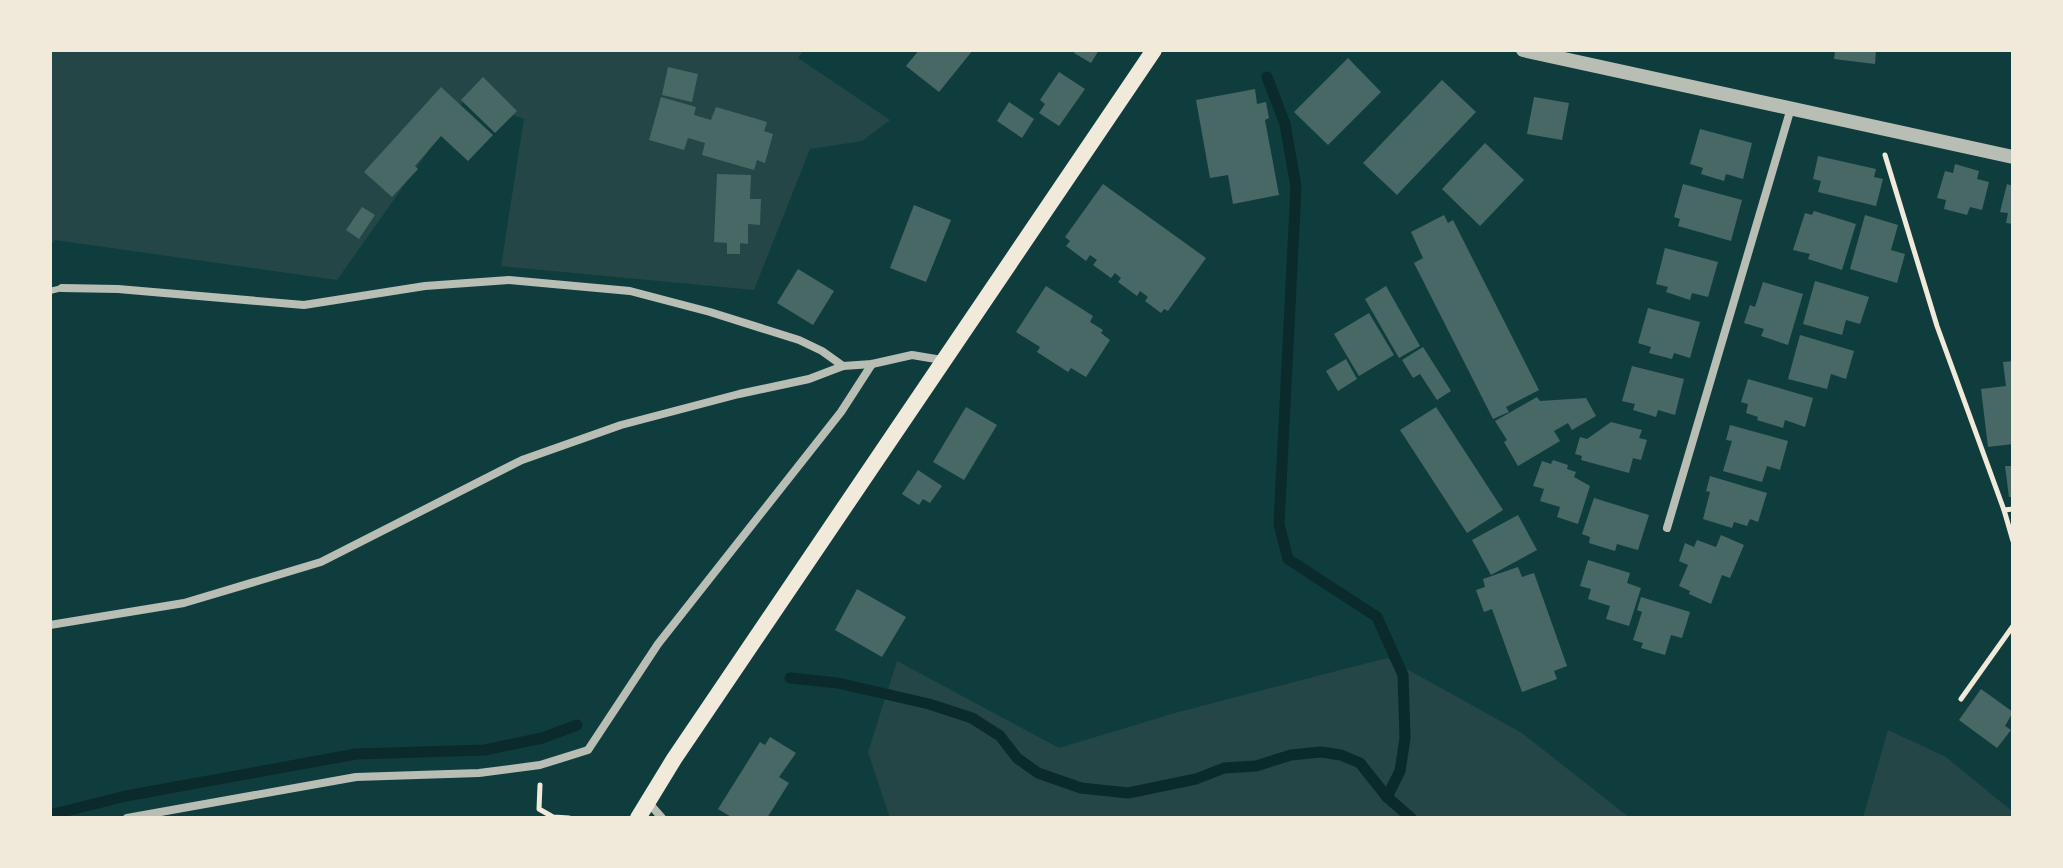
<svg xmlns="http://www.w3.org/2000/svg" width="2063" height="868" font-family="Signika,sans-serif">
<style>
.green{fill:#244646}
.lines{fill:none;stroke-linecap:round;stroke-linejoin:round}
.stream{stroke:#0a2a2b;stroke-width:11}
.building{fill:#486865}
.path{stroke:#f1e9da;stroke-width:5}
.service{stroke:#b8beb3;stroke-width:6}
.minor{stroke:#b8beb3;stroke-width:8}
.tertiary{stroke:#b8beb3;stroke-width:14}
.secondary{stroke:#f1e9da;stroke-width:16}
</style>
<rect width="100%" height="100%" fill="#0f3d3e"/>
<!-- green -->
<g class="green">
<polygon points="50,50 804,50 798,58 890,120 862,141 810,149 754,290 501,266 524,119 466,98 337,280 55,240 50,245"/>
<polygon points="1387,658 1522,733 1630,818 890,818 868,752 897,661 1059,748 1175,713"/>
<polygon points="1888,730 1946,757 2013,812 2013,818 1863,818"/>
</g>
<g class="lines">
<!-- stream -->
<g class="stream">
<polyline points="1267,77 1285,124 1296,187 1279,524 1288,559 1377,617 1403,675 1405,738 1400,771 1387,797 1411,818"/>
<polyline points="790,678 838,683 929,704 972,718 1000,736 1017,758 1038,773 1081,788 1128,793 1196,779 1224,768 1256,766 1291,755 1321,752 1341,755 1360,763 1387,797"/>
<polyline points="50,815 126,796 356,754 485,750 542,738 577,725"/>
</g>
</g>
<!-- building -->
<g class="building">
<polygon points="919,50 973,50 939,92 906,66"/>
<polygon points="1076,50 1099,50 1091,63 1074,53"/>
<polygon points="1835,50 1876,50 1875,64 1834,59"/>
<polygon points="1348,58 1381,92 1328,145 1294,112"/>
<polygon points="668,67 698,74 692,102 662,95"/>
<polygon points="1059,72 1085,89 1059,126 1039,113 1045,104 1040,100"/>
<polygon points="483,77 517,111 495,133 461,100"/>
<polygon points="1442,80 1476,112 1397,195 1363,163"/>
<polygon points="441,87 493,135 468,161 441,136 415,166 418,169 392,197 364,172"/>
<polygon points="1255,89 1257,104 1266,102 1269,118 1265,120 1279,195 1233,204 1228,175 1210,178 1196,100"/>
<polygon points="661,97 696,107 694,115 711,120 716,107 767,122 764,131 773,134 765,163 757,160 754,170 702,155 705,143 688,138 684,150 649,140"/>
<polygon points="1534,97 1569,103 1562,140 1527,134"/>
<polygon points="1009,102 1034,119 1022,138 997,121"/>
<polygon points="1700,129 1752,143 1743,179 1726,174 1724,181 1701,174 1703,168 1690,164"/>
<polygon points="1485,143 1524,180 1480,226 1442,189"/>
<polygon points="1818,156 1876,169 1874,177 1883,179 1876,206 1818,192 1821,181 1813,179"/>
<polygon points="1955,164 1979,171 1977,179 1989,182 1982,210 1970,207 1967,215 1944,209 1946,200 1937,198 1945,171 1953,173"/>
<polygon points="717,174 751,175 750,199 761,199 760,225 748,224 748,244 740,243 740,254 727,254 727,243 714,242"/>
<polygon points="1103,184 1206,258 1168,311 1164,309 1161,313 1145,301 1148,297 1140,291 1137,296 1118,282 1121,278 1115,273 1111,278 1093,265 1097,260 1090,255 1086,261 1066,246 1070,241 1065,237"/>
<polygon points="1683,184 1742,200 1731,241 1678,226 1680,219 1674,217"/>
<polygon points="2007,184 2013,186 2013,224 2006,223 2008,213 2000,212"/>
<polygon points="914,205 951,220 926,282 890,268"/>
<polygon points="362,207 375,215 359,239 346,230"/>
<polygon points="1814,211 1856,224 1842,270 1808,259 1810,254 1793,250 1805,213 1812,215"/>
<polygon points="1444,215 1448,223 1453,220 1539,390 1506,407 1509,412 1493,419 1414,263 1423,258 1411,232"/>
<polygon points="1865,215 1898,225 1891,250 1905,254 1897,283 1850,269"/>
<polygon points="1665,248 1718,262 1708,297 1692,293 1690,300 1666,292 1668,287 1656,284"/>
<polygon points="798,269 834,291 813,325 777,303"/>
<polygon points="1815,281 1869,297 1860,324 1846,320 1842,335 1803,324"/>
<polygon points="1763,282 1803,294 1788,345 1761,336 1764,329 1744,323 1750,305 1755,307"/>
<polygon points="1046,286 1093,316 1090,322 1103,330 1101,333 1110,340 1086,377 1071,368 1068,372 1037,352 1040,347 1016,332"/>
<polygon points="1386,286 1420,346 1399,358 1365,299"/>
<polygon points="1648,308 1700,322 1690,358 1674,353 1672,359 1649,353 1651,347 1638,343"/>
<polygon points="1369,313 1394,355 1359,376 1334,334"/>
<polygon points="1800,335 1854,351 1846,379 1831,374 1827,389 1788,379"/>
<polygon points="1423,347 1451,391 1437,400 1420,374 1413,378 1402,360"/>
<polygon points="1346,359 1357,379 1338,391 1326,371"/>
<polygon points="2013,361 2013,444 1988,447 1981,389 2006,386 2003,362"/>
<polygon points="1632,366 1684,379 1675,415 1658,410 1656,417 1633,410 1635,404 1622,401"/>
<polygon points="1748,379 1813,398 1805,427 1785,420 1783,428 1757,420 1758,417 1746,413 1748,404 1741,402"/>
<polygon points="1537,397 1540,401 1586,398 1596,416 1572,430 1568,423 1554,431 1560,441 1518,466 1504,442 1507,440 1495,421"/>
<polygon points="966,407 997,425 964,480 933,462"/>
<polygon points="1436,407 1503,510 1467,533 1400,430"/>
<polygon points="1611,422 1642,430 1639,438 1647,440 1641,460 1633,458 1629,473 1581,460 1582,456 1575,454 1580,437 1587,439"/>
<polygon points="1730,425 1788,441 1780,470 1767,466 1762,482 1723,471 1732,441 1726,440"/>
<polygon points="1553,460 1568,465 1567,469 1576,472 1574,477 1590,486 1578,524 1557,517 1560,507 1540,501 1544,489 1533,486 1542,461 1551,464"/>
<polygon points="2005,466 2013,466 2013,497 2009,497"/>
<polygon points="918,470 942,486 930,503 923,499 919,505 902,494"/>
<polygon points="1710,476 1767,493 1758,522 1750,519 1747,526 1734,522 1732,528 1703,519 1710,492 1706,491"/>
<polygon points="1594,498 1649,515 1638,550 1617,544 1615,551 1589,543 1590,537 1582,534"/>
<polygon points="1518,515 1537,550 1491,575 1472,540"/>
<polygon points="1721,535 1744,545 1730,578 1722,575 1711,604 1689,594 1690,591 1679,586 1688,565 1679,561 1685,543 1694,547 1697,540 1716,547"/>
<polygon points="1588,560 1630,573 1627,583 1641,588 1629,626 1606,619 1610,606 1588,599 1591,589 1580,586"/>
<polygon points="1518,567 1522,577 1534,573 1567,666 1554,671 1557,679 1522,692 1492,609 1484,612 1476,590 1485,587 1483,579"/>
<polygon points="857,589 906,617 882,657 835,630"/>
<polygon points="1641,597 1690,612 1682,638 1671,635 1665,655 1641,648 1643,643 1633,640 1642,612 1637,610"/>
<polygon points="1981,689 2013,712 2005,726 2011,730 1997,748 1959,720"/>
<polygon points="770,737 796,753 779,777 789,783 767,818 733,818 718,809 760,742 765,745"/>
</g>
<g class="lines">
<!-- path -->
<g class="path">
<polyline points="1885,155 1937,326 2004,510 2013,541"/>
<polyline points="2004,510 2013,509"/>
<polyline points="1961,699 2013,626"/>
<polyline points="540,785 539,809 553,817 569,818"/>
</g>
<!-- service -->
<polyline class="service" points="50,291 62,288"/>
<!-- minor -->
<g class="minor">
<polyline points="62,288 118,289 304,305 425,286 509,280 630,291 710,312 799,340 822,351 843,366"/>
<polyline points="1667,528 1791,108"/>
<polyline points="50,625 184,603 321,562 522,460 621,425 739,394 809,379 843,366 872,364 912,355 942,360"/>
<polyline points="648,802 662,818"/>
<polyline points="127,818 356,777 479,773 540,765 588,750 658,644 841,412 872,364"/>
</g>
<!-- tertiary -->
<polyline class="tertiary" points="1523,50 2013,157"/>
<!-- secondary -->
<polyline class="secondary" points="638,818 674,759 1154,50"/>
</g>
<!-- border -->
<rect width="2063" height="868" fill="none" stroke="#f1e9da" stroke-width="104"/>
</svg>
